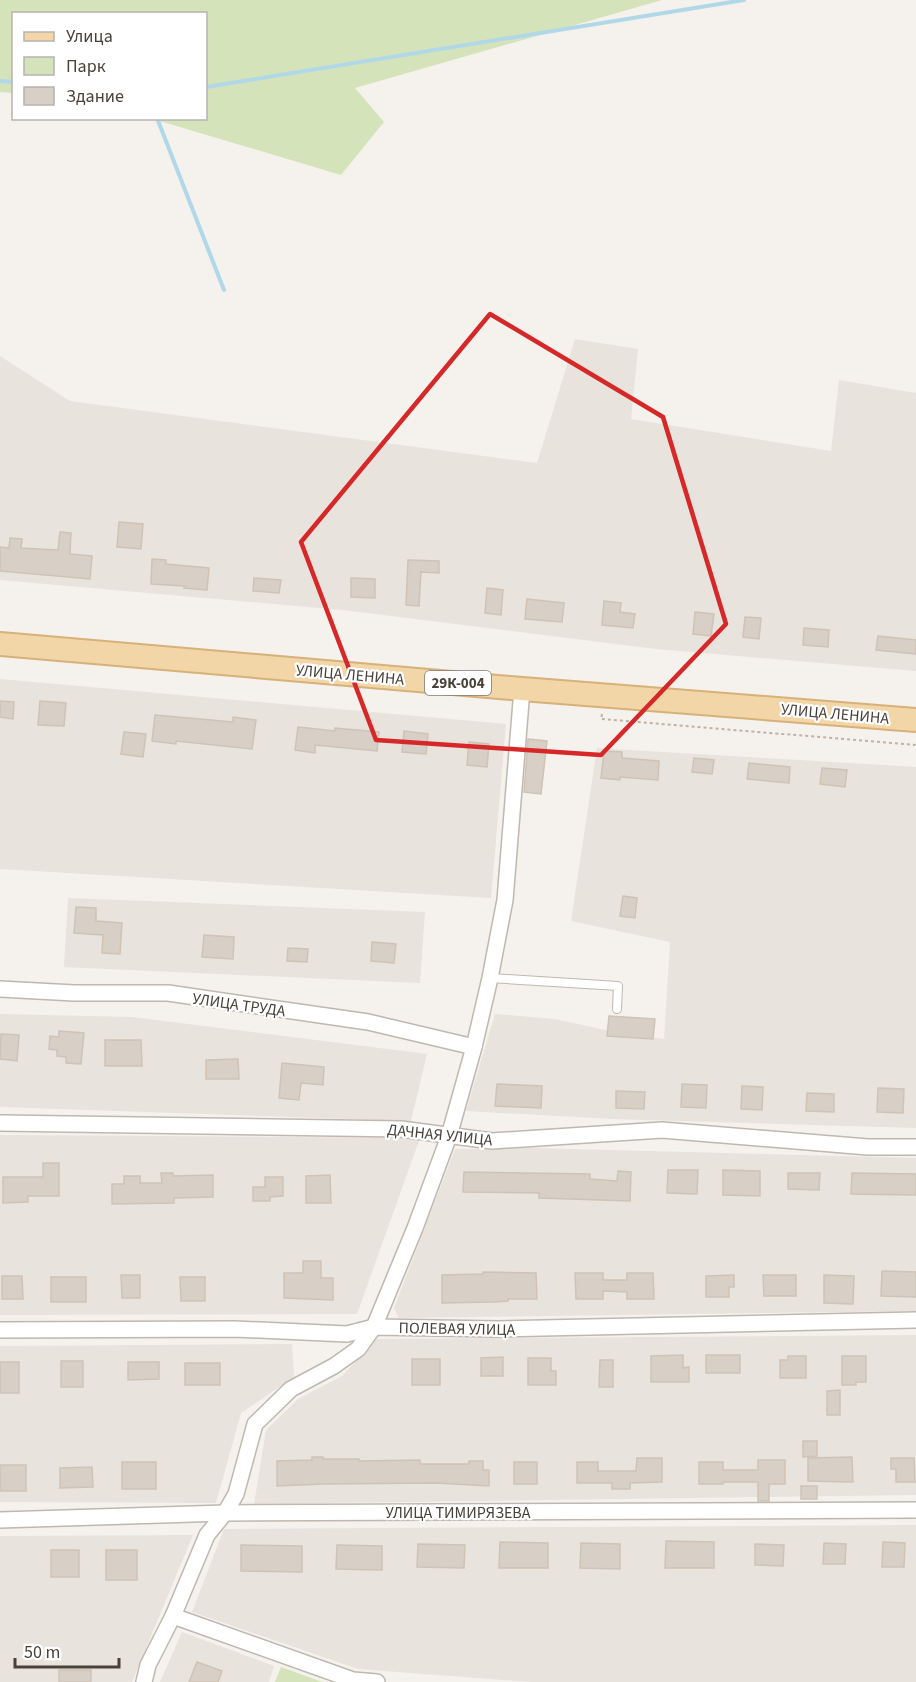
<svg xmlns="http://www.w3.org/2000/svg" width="916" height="1682" font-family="'Source Sans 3',sans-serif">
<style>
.residential{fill:#e8e3dc}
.green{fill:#d5e3bb}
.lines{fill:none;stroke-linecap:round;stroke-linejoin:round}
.stream{stroke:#b1d8e9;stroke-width:4}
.building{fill:#d8cfc6;stroke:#cfc3b7;stroke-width:1.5}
.lane-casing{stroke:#bfb8b0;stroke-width:10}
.street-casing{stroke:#bfb8b0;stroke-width:18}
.primary-casing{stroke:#d7b179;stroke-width:26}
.path{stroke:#bfb2a3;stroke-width:2;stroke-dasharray:3 3;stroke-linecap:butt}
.lane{stroke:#fff;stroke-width:8}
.street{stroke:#fff;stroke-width:15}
.primary{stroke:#f3d6a8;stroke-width:22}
.marked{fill:none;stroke:#d62828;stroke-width:4.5;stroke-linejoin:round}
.labels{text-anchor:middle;stroke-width:4.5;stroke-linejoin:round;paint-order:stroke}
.shield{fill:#fff;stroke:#7f7b76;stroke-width:1.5}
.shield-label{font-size:15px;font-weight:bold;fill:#48423b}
.street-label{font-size:16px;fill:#48423b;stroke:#fff}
</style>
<rect width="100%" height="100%" fill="#f5f1ed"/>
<!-- residential -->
<g class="residential">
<polygon points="575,339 638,349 631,419 831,451 839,380 916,393 916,671 656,649 343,610 0,580 0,356 70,401 537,463"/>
<polygon points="0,679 506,724 491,898 0,869"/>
<polygon points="597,748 916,767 916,1128 612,1119 466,1111 495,1014 555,1019 615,1032 664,1039 670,942 571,921"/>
<polygon points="68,898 425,912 420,983 64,967"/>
<polygon points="0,1014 132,1017 427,1054 411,1121 0,1107"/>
<polygon points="0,1135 420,1138 357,1314 0,1315"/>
<polygon points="533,1148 916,1158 916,1311 399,1318 394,1308 455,1149"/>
<polygon points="916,1335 916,1495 254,1504 266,1430 298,1399 342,1376 377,1339"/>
<polygon points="292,1344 294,1377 241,1413 216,1503 0,1502 0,1346"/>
<polygon points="916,1525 916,1682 531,1682 358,1669 192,1612 224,1529"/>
<polygon points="193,1535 132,1682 0,1682 0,1536"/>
<polygon points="182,1632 274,1666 269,1682 160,1682"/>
</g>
<!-- green -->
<g class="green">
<polygon points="0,0 662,0 355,88 384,122 341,175 153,119 206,118 206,14 14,14 13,93 0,92"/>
<polygon points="281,1667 322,1682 275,1682"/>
</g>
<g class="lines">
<!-- stream -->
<g class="stream">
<polyline points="0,81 14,82"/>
<polyline points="206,87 744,0"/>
<polyline points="157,118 224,290"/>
</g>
</g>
<!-- building -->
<g class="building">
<polygon points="119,522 143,524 141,549 117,547"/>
<polygon points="60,532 71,533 70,554 92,556 90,579 0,571 0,547 9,548 10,538 22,539 21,548 58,550"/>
<polygon points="152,559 166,560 166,564 209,568 207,590 184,588 184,586 151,584"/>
<polygon points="408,560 439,561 439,573 421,572 419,606 406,605"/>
<polygon points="254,578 281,580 279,593 253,591"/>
<polygon points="351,578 375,579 375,598 351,597"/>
<polygon points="487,588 503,590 501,615 485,613"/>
<polygon points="527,599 564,603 562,622 525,619"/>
<polygon points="604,601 621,603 620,612 635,614 633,628 602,625"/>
<polygon points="695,612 714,614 711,636 693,634"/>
<polygon points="745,617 761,618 759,639 743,637"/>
<polygon points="804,628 829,630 828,647 803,645"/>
<polygon points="878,636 916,640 916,654 876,650"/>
<polygon points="0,701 14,702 13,719 0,717"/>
<polygon points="40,701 66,703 64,726 38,725"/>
<polygon points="155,715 233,722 233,717 256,720 252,749 176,741 176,744 152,741"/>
<polygon points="298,727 335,731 335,728 379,732 377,751 315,745 315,753 295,750"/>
<polygon points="404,731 428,734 426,754 402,752"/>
<polygon points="124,732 146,734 143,757 121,754"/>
<polygon points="528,739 547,741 541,794 524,792"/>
<polygon points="469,742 489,744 487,767 467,765"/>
<polygon points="604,751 622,752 622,758 659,761 658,780 620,777 620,780 601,778"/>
<polygon points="694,758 714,760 712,774 692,772"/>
<polygon points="749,763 790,767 789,783 747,779"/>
<polygon points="822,768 847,770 845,787 820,784"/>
<polygon points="623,896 637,898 635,918 620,916"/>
<polygon points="76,907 96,908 96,921 122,923 120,954 102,953 103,935 74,933"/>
<polygon points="204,935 234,937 233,959 202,957"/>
<polygon points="372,942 396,944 394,963 371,961"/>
<polygon points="288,948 308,949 307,962 287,961"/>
<polygon points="609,1016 655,1019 653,1039 607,1036"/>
<polygon points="59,1031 84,1033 81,1064 66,1063 66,1057 57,1056 57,1050 49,1049 50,1036 59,1037"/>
<polygon points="1,1034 19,1035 17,1061 0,1059"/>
<polygon points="105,1040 141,1040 142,1066 105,1066"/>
<polygon points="238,1059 239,1079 206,1079 206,1060"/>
<polygon points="282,1063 324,1067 323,1085 301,1083 299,1100 279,1098"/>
<polygon points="497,1084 542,1086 541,1108 495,1106"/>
<polygon points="682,1084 707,1085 706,1108 681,1107"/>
<polygon points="742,1086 763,1087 762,1110 741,1109"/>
<polygon points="878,1088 904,1089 903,1113 877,1112"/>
<polygon points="616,1091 645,1092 644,1109 616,1108"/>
<polygon points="807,1093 834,1094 834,1112 806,1111"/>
<polygon points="43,1163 59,1163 59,1196 28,1196 28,1202 3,1203 3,1177 43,1177"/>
<polygon points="668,1170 698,1170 697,1194 667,1193"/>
<polygon points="723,1170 760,1171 760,1196 723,1195"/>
<polygon points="618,1171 631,1172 630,1201 539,1198 539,1193 463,1192 464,1172 590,1174 590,1179 617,1181"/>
<polygon points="161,1173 173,1173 173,1176 213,1175 213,1197 174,1198 174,1203 112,1204 112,1184 124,1184 124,1176 140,1176 140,1183 162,1183"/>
<polygon points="788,1173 820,1173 819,1190 788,1189"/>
<polygon points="852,1173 916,1174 916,1195 851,1194"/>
<polygon points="330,1175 331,1203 306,1203 306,1176"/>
<polygon points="265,1177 283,1177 283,1196 270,1197 270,1201 253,1201 253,1187 265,1187"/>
<polygon points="303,1261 321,1261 321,1278 333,1278 333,1300 284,1298 284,1273 303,1273"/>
<polygon points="882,1271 916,1272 916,1297 881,1296"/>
<polygon points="483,1272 536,1273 537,1299 508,1299 508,1301 493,1302 442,1303 442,1275 483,1274"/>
<polygon points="575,1273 603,1273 603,1280 627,1280 627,1273 653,1273 654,1299 627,1299 627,1292 603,1291 603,1299 576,1299"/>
<polygon points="121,1275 140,1275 140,1298 122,1298"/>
<polygon points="734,1275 734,1287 729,1287 729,1297 706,1297 706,1276"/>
<polygon points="763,1275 796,1275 796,1296 764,1296"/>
<polygon points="824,1275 854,1276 853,1304 824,1303"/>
<polygon points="2,1276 22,1276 23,1299 2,1299"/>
<rect x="51" y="1277" width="35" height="25"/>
<polygon points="180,1277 205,1277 205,1301 181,1301"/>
<polygon points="683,1355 683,1368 689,1367 689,1382 651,1382 651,1356"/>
<rect x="706" y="1355" width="34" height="18"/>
<polygon points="788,1356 806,1356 806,1378 780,1378 780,1360 788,1360"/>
<polygon points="842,1356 866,1356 866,1382 856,1382 856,1385 842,1385"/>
<polygon points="503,1357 503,1376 481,1376 481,1358"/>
<polygon points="528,1358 551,1358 551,1371 556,1371 556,1385 528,1385"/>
<rect x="412" y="1359" width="28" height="26"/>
<polygon points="600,1360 613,1360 613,1387 599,1387"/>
<rect x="61" y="1361" width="22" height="26"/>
<rect x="0" y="1362" width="19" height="31"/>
<polygon points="128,1362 159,1362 159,1379 128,1380"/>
<rect x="185" y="1363" width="35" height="22"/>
<polygon points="840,1390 840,1415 827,1415 827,1391"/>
<polygon points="803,1441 817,1441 817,1456 803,1457"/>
<polygon points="312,1457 323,1457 323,1459 359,1459 359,1461 420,1460 420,1464 469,1464 469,1461 483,1461 483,1470 489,1470 489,1486 436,1483 323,1484 277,1486 277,1461 312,1460"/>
<polygon points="852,1457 853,1482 808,1481 808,1458"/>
<polygon points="637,1458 662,1458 662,1482 630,1483 630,1489 612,1489 612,1483 577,1483 577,1462 598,1462 598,1471 636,1471"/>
<polygon points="891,1458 914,1458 915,1482 896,1482 896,1469 891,1469"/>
<polygon points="758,1460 785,1460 785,1484 769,1484 769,1501 758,1501 758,1482 723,1482 723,1484 699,1484 699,1462 723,1462 723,1470 758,1470"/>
<rect x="122" y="1462" width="34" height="27"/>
<rect x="514" y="1462" width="23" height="22"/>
<rect x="0" y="1465" width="26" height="26"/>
<polygon points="92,1467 93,1487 60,1488 60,1468"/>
<rect x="801" y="1486" width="16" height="13"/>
<polygon points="666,1541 714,1542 714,1568 665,1568"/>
<polygon points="500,1542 548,1543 548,1568 499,1568"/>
<polygon points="883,1542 905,1543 904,1567 882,1567"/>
<polygon points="581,1543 620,1544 620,1569 580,1568"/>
<polygon points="824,1543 846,1544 845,1564 823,1564"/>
<polygon points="418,1544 465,1545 464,1568 417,1567"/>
<polygon points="755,1544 784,1545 783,1566 755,1565"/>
<polygon points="241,1545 302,1546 302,1572 241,1571"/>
<polygon points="337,1545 382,1546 382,1570 336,1569"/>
<rect x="51" y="1550" width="28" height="27"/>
<rect x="106" y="1550" width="31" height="30"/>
<polygon points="197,1662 222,1671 218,1682 189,1682"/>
<rect x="59" y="1670" width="32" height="12"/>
</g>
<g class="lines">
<!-- lane casing -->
<g class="lane-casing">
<polyline id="lane" points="490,978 618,986 617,1009"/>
</g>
<!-- street casing -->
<g class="street-casing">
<g id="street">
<polyline points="0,989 74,993 168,993 368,1022 474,1047"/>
<polyline points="0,1123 401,1129 492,1141 662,1130 868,1147 916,1147"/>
<polyline points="0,1330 235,1329 347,1334 374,1327 498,1329 916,1320"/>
<polyline points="0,1520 225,1513 916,1510"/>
<polyline points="173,1616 353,1680 377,1682"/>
<polyline points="144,1682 148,1665 173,1616 207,1535 225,1513 236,1494 255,1424 291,1389 334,1366 358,1349 374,1327 415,1228 449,1136 474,1047 490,978 505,900 522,689"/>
</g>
</g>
<!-- primary casing -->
<g class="primary-casing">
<polyline id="primary" points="0,644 522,689 916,720"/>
</g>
<!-- path -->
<polyline class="path" points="602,714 601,719 916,745"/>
<!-- lane -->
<use href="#lane" class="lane"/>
<!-- street -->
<use href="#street" class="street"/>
<!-- primary -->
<use href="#primary" class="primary"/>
</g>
<!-- marked area -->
<path class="marked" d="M490 314 663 417 726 624 601 755 376 740 301 542Z"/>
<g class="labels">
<!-- shield labels -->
<rect class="shield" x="425" y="671" width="66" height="24" rx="4.5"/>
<g class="shield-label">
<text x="458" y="688">29К-004</text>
</g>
<!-- street labels -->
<g class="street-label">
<text transform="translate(350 674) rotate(5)" y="6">УЛИЦА ЛЕНИНА</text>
<text transform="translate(835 713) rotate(5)" y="6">УЛИЦА ЛЕНИНА</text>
<text transform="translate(239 1004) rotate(8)" y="6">УЛИЦА ТРУДА</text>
<text transform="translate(440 1134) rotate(6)" y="6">ДАЧНАЯ УЛИЦА</text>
<text transform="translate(457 1328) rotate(1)" y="6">ПОЛЕВАЯ УЛИЦА</text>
<text x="458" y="1518">УЛИЦА ТИМИРЯЗЕВА</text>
</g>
</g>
<!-- legend -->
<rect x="12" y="12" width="195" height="108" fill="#ffffff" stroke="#b6b3b1" stroke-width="1.5"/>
<rect x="24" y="32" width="30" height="9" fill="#f3d6a8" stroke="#b6b3b1" stroke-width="1.5"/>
<text x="66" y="42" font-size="18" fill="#48423b">Улица</text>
<rect x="24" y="57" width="30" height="18" fill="#d5e3bb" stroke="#b6b3b1" stroke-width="1.5"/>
<text x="66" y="72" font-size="18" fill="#48423b">Парк</text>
<rect x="24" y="87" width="30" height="18" fill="#d8cfc6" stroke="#b6b3b1" stroke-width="1.5"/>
<text x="66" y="102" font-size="18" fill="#48423b">Здание</text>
<!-- scale -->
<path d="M15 1658v9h104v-9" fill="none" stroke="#48423b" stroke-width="3"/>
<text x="24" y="1658" font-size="18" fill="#48423b" stroke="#ffffff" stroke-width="4.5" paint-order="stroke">50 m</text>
</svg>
